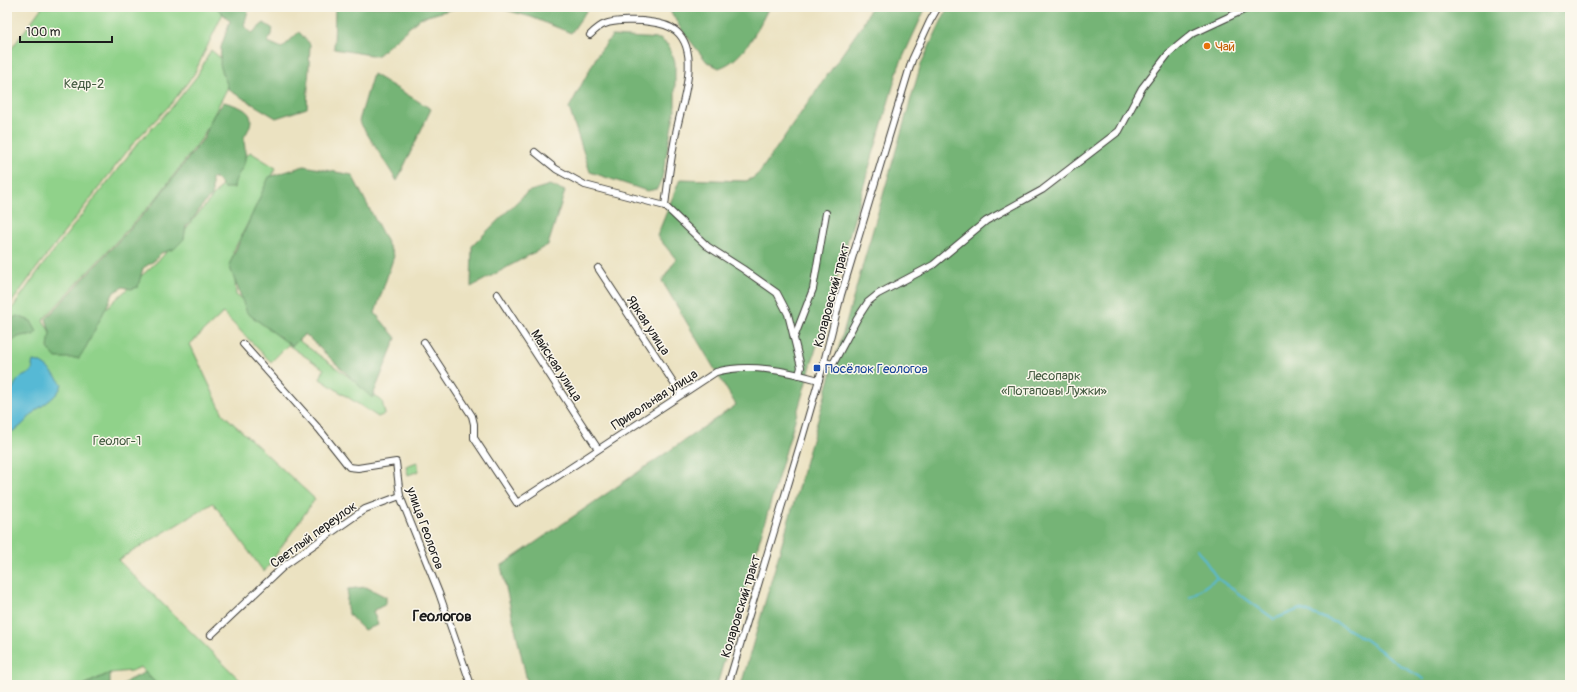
<svg xmlns="http://www.w3.org/2000/svg" width="1577" height="692" font-family="Pangolin,sans-serif">
<style>
.green{fill:#90d28a;stroke:#567753}
.forest{fill:#74b476;stroke:#486849}
.water{fill:#57b9d5;stroke:#3a6a78}
.lines{fill:none;stroke-linecap:round;stroke-linejoin:round}
.stream{stroke:#57b9d5;stroke-width:2}
.minor-casing{stroke:#3b3a35;stroke-width:8}
.minor{stroke:#fff;stroke-width:6}
.food-dot{fill:#e8710a;stroke:#fbf7ec;stroke-width:1.5}
.transit-dot{fill:#1a4fb4;stroke:#fbf7ec;stroke-width:1.5}
.labels{text-anchor:middle;stroke-width:3;stroke-linejoin:round;paint-order:stroke}
.food-label{font-size:13px;fill:#c56008;stroke:#fbf7ec;text-anchor:start}
.park-label{font-size:13px;fill:#455c42;stroke:#fbf7ec}
.street-label{font-size:13px;fill:#1c1c1c;stroke:#fbf7ec}
.transit-label{font-size:13px;fill:#164399;stroke:#fbf7ec;text-anchor:start}
.quarter-label{font-size:15px;font-weight:bold;fill:#1c1c1c;stroke:#fbf7ec}
</style>
<rect width="100%" height="100%" fill="#fbf7ec"/>
<filter id="ink" filterUnits="userSpaceOnUse"><feTurbulence type="fractalNoise" baseFrequency=".025" numOctaves="2"/><feDisplacementMap in="SourceGraphic" scale="8" xChannelSelector="R" yChannelSelector="G"/><feConvolveMatrix kernelMatrix="1 2 1 2 8 2 1 2 1" color-interpolation-filters="sRGB"/></filter>
<filter id="wash" filterUnits="userSpaceOnUse"><feTurbulence type="fractalNoise" baseFrequency=".012" numOctaves="4" result="noise"/><feDisplacementMap in="SourceGraphic" scale="16" xChannelSelector="R" yChannelSelector="G"/><feGaussianBlur stdDeviation="0.9" result="paint"/><feColorMatrix in="noise" values="0 0 0 0 0 0 0 0 0 0 0 0 0 0 0 0 0 1.4 0 .05"/><feComposite in="paint" operator="in"/></filter>
<g filter="url(#wash)">
<rect width="100%" height="100%" fill="#ebe2c1"/>
<!-- green -->
<g class="green">
<polygon points="42,7 226,7 194,74 171,104 135,141 36,269 7,309 7,55"/>
<polygon points="211,50 236,71 202,138 155,200 43,320 62,353 87,326 162,257 250,152 276,168 233,252 236,295 382,401 385,414 378,417 320,379 324,369 288,345 271,362 223,313 190,344 223,414 315,499 264,572 213,503 118,560 245,685 157,685 141,667 131,671 110,673 83,685 7,685 7,316 39,270 138,143 173,106 197,76"/>
<polygon points="417,462 419,471 408,475 406,466"/>
</g>
<!-- forest -->
<g class="forest">
<polygon points="216,7 249,7 244,26 252,33 264,23 273,29 268,42 282,48 299,32 310,44 307,108 276,118 229,90 220,65 221,47 230,21"/>
<polygon points="335,7 460,7 420,18 377,56 334,49"/>
<polygon points="495,7 589,7 571,33 531,17"/>
<path d="M668 7H769C757 30 745 59 719 68L707 62 681 29Z"/>
<polygon points="871,7 926,7 899,66 717,685 528,685 501,566 736,405 662,281 676,259 657,236 680,179 746,181 753,178 759,173 863,24"/>
<polygon points="948,7 1570,7 1570,685 741,685 921,64"/>
<polygon points="612,36 660,39 668,45 675,62 675,109 662,178 657,189 647,191 590,172 569,108 598,54"/>
<polygon points="373,74 431,109 397,181 359,121"/>
<path d="M224 102C246 108 260 114 244 137 244 144 246 152 245 159 244 171 234 175 234 188H224L218 180 212 178V196C199 205 198 216 186 226L184 239 174 249 161 253 154 261 143 268 138 287 131 289 123 287 114 292 86 347 79 358H56L48 348 50 332 46 319 152 205 204 138 213 116Z"/>
<polygon points="304,166 352,175 394,256 375,313 396,338 372,398 305,334 292,346 247,313 229,265 269,177"/>
<polygon points="550,185 565,191 548,245 471,287 472,246 527,192"/>
<path d="M17 316 31 321 37 332 33 335C18 335 16 337 7 348 7 336 4 322 17 316Z"/>
<path d="M366 587 386 597V604L373 611 378 625 364 630C347 613 345 615 348 589Z"/>
<path d="M145 671 157 685H123C129 677 137 679 145 671Z"/>
<polygon points="110,673 110,685 83,685 84,685"/>
</g>
<!-- water -->
<path class="water" d="M33 361C45 361 55 376 62 384 60 395 43 405 35 411 26 420 21 429 8 433L7 396C14 390 14 383 19 379 23 375 29 375 33 370L32 365Z"/>
<g class="lines">
<!-- stream -->
<g class="stream">
<polyline points="1197,549 1217,578"/>
<polyline points="1190,597 1217,578 1274,619 1300,609 1337,623 1366,640 1400,665 1424,679"/>
</g>
</g>
</g>
<g filter="url(#ink)">
<g class="lines">
<!-- minor casing -->
<g class="minor-casing">
<g id="minor">
<path d="M590 35C594 31 599 26 605 24 614 20 640 20 650 22 659 23 669 25 676 31 702 53 681 105 676 133 671 157 668 181 665 206"/>
<polyline points="535,152 556,169 585,185 665,206 707,246 743,269 777,293 788,314 801,367 799,375"/>
<polyline points="598,268 681,394"/>
<polyline points="497,294 598,449"/>
<polyline points="794,338 813,289 826,213"/>
<path d="M424 342 472 416 474 424V438L517 503 716 372C749 363 787 371 819 380"/>
<polyline points="243,344 319,429 349,467 358,468 396,462 400,496 439,593 471,685"/>
<polyline points="824,362 833,364 857,319 868,302 878,294 933,265 986,221 1042,190 1119,131 1142,88 1169,53 1192,34 1250,7"/>
<polyline points="211,635 284,566 305,551 365,509 400,496"/>
<polyline points="728,685 803,435 824,362 841,295 912,60 930,21 938,7"/>
</g>
</g>
<!-- minor -->
<use href="#minor" class="minor"/>
</g>
</g>
<!-- markers -->
<circle class="food-dot" cx="1207" cy="46" r="4"/>
<rect class="transit-dot" x="813" y="364" width="8" height="8" rx="2"/>
<g class="labels">
<!-- food labels -->
<g class="food-label">
<text x="1215" y="51">Чай</text>
</g>
<!-- park labels -->
<g class="park-label">
<text x="84" y="88">Кедр-2</text>
<text x="1054" y="380">Лесопарк<tspan x="1054" dy="15">«Потаповы Лужки»</tspan></text>
<text x="117" y="445">Геолог-1</text>
</g>
<!-- street labels -->
<g class="street-label">
<text transform="translate(831 295) rotate(-75)" y="5">Коларовский тракт</text>
<text transform="translate(649 325) rotate(57)" y="5">Яркая улица</text>
<text transform="translate(557 365) rotate(57)" y="5">Майская улица</text>
<text transform="translate(654 399) rotate(-33)" y="5">Привольная улица</text>
<text transform="translate(426 528) rotate(70)" y="5">улица Геологов</text>
<text transform="translate(313 534) rotate(-36)" y="5">Светлый переулок</text>
<text transform="translate(740 606) rotate(-73)" y="5">Коларовский тракт</text>
</g>
<!-- transit labels -->
<g class="transit-label">
<text x="825" y="373">Посёлок Геологов</text>
</g>
<!-- quarter labels -->
<g class="quarter-label">
<text x="442" y="621">Геологов</text>
</g>
</g>
<!-- margin -->
<rect width="1577" height="692" fill="none" stroke="#fbf7ec" stroke-width="24"/>
<!-- scale -->
<path d="M20 36v6h92v-6" fill="none" stroke="#1c1c1c" stroke-width="2"/>
<text x="26" y="36" font-size="12" fill="#1c1c1c" stroke="#fbf7ec" stroke-width="3" paint-order="stroke">100 m</text>
</svg>
